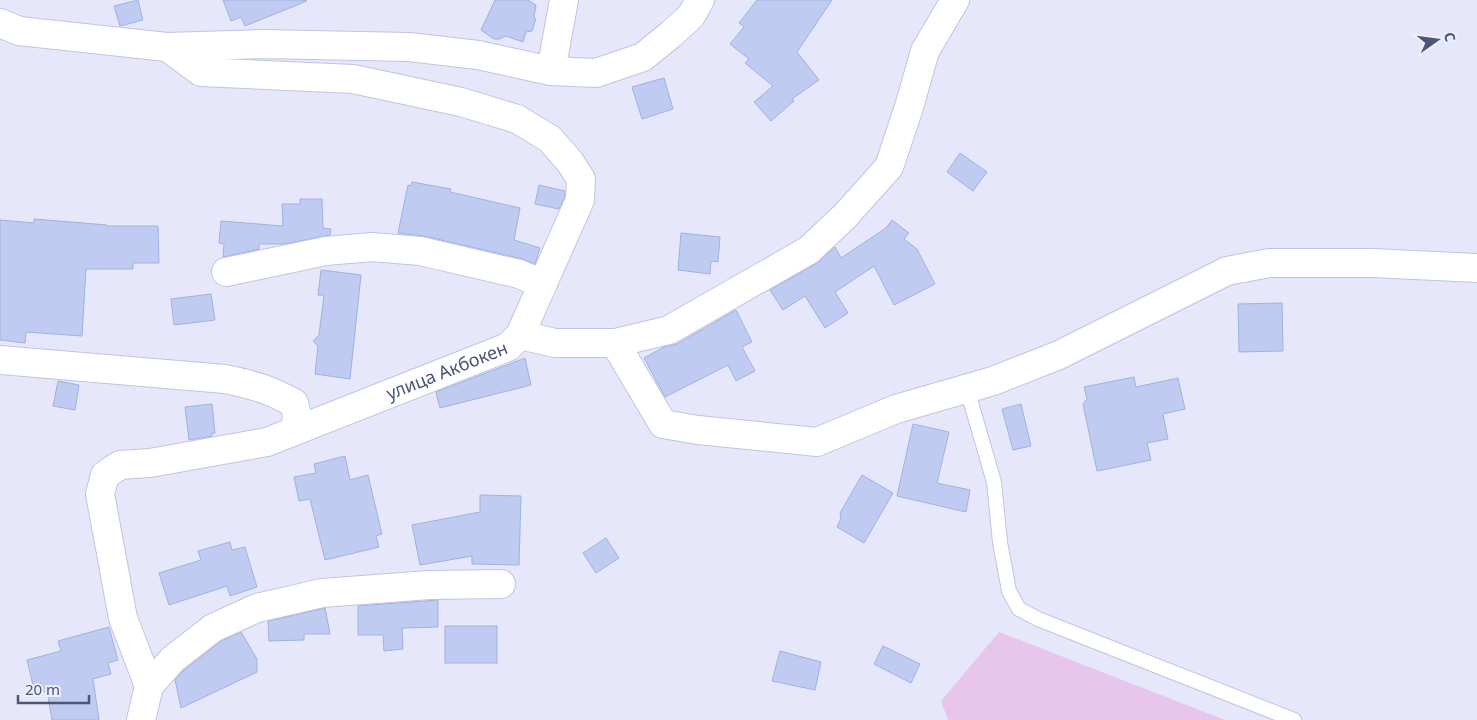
<svg xmlns="http://www.w3.org/2000/svg" width="1477" height="720" font-family="'Noto Sans',sans-serif">
<style>
.green{fill:#e8c5ea}
.building{fill:#bfcbf1;stroke:#9fb1e3}
.lines{fill:none;stroke-linecap:round;stroke-linejoin:round}
.service-casing{stroke:#bfc5df;stroke-width:16}
.minor-casing{stroke:#bfc5df;stroke-width:30}
.service{stroke:#fff;stroke-width:14}
.minor{stroke:#fff;stroke-width:28}
.labels{text-anchor:middle;stroke-width:5;stroke-linejoin:round;paint-order:stroke}
.street-label{font-size:18px;fill:#4b5775;stroke:#edeeff}
</style>
<rect width="100%" height="100%" fill="#e7e7fc"/>
<!-- green -->
<polygon class="green" points="999,632 1225,720 948,720 941,701"/>
<!-- building -->
<g class="building">
<polygon points="138,0 143,20 120,26 114,6"/>
<polygon points="223,0 306,0 307,1 245,26 241,17 231,21"/>
<polygon points="495,0 528,0 536,5 534,18 536,19 532,31 526,32 523,42 506,36 499,39 494,39 481,30"/>
<polygon points="757,0 832,0 797,52 819,80 792,99 794,101 771,121 754,102 773,86 745,63 749,59 730,44 744,27 739,23"/>
<polygon points="664,78 673,109 642,119 632,87"/>
<polygon points="960,153 987,172 973,191 947,172"/>
<polygon points="412,182 451,189 450,192 520,208 514,240 540,248 535,264 523,259 424,236 398,233 408,185 411,186"/>
<polygon points="539,185 565,191 565,196 559,209 535,204"/>
<polygon points="300,199 322,199 323,228 331,229 330,235 285,244 259,244 259,249 223,257 224,244 219,243 221,221 283,226 282,204 300,204"/>
<polygon points="34,219 107,225 107,226 158,226 159,263 133,263 133,269 86,269 82,336 26,332 25,343 0,340 0,220 34,223"/>
<polygon points="892,220 909,233 904,239 917,249 935,284 894,305 874,266 835,292 848,313 825,328 805,296 783,310 770,290 817,263 835,247 841,258 886,228"/>
<polygon points="681,233 720,237 718,262 711,261 710,274 678,270"/>
<polygon points="321,270 361,275 350,379 315,374 318,346 313,341 319,335 324,295 318,295"/>
<polygon points="211,294 215,320 174,325 171,299"/>
<polygon points="1282,303 1283,351 1239,352 1238,304"/>
<polygon points="736,310 752,342 742,347 755,371 736,381 728,365 665,397 644,358 664,347 677,344"/>
<polygon points="525,358 531,385 440,408 436,392"/>
<polygon points="1134,377 1136,387 1178,378 1185,409 1163,414 1168,439 1147,443 1151,460 1097,471 1083,404 1087,399 1084,387"/>
<polygon points="58,381 79,385 75,410 53,406"/>
<polygon points="212,404 215,433 212,433 212,436 189,440 185,407"/>
<polygon points="1021,404 1031,446 1013,450 1002,409"/>
<polygon points="913,424 949,432 937,483 970,490 966,512 897,496"/>
<polygon points="345,456 350,480 368,475 382,534 376,536 379,547 325,560 310,499 299,501 294,477 316,473 314,464"/>
<polygon points="862,475 893,493 864,543 837,527 841,518 840,513"/>
<polygon points="480,495 521,496 519,565 472,564 472,556 420,565 412,525 480,512"/>
<polygon points="606,538 619,558 596,573 583,553"/>
<polygon points="230,542 232,550 245,547 257,587 230,596 227,586 169,605 159,573 201,560 198,551"/>
<polygon points="438,600 438,627 402,628 403,649 384,651 383,635 358,635 358,606"/>
<polygon points="325,608 330,634 304,634 304,640 269,641 268,621"/>
<rect x="445" y="626" width="52" height="37"/>
<polygon points="109,627 118,660 108,663 111,674 93,679 99,720 52,720 47,691 44,692 41,683 33,685 27,660 61,651 58,641"/>
<polygon points="241,632 257,659 257,672 181,708 175,680 184,670 221,641"/>
<polygon points="883,646 920,664 911,683 874,664"/>
<polygon points="780,651 821,662 815,690 772,681"/>
</g>
<g class="lines">
<!-- service casing -->
<g class="service-casing">
<polyline id="service" points="967,389 994,482 1000,542 1009,591 1019,609 1038,619 1294,720"/>
</g>
<!-- minor casing -->
<g class="minor-casing">
<g id="minor">
<polyline points="0,23 19,31 167,47 265,44 409,47 478,55 551,71 596,73 643,57 670,35 691,16 700,0"/>
<polyline points="551,71 564,0"/>
<polyline points="226,272 326,251 372,247 420,251 519,274 543,284"/>
<polyline points="520,335 555,343 615,343 669,330 809,250 845,216 889,167 909,107 925,51 955,0"/>
<polyline points="615,343 663,424 698,430 817,442 896,409 993,381 1059,355 1227,271 1269,263 1373,263 1477,268"/>
<path d="M0 360 225 379C254 385 268 389 294 403L297 416 295 430"/>
<polyline points="149,686 173,659 213,628 257,608 322,593 429,585 501,584"/>
<path id="s1" d="M141 720 149 686 123 618 100 494 105 475 120 465 150 463 267 442 508 347 520 335 580 200 581 179 570 162 550 139 517 119 461 102 353 79 201 72 167 47"/>
</g>
</g>
<!-- service -->
<use href="#service" class="service"/>
<!-- minor -->
<use href="#minor" class="minor"/>
</g>
<g class="labels">
<!-- street labels -->
<g class="street-label">
<text dy="6" stroke="none"><textPath href="#s1" startOffset="614">улица Акбокен</textPath></text>
</g>
</g>
<!-- north arrow -->
<g transform="translate(1437 40) rotate(76)" stroke="#edeeff" stroke-width="4" paint-order="stroke">
<path d="M0-4L9 19L0 12L-9 19Z" fill="#4b5775"/>
<text y="-8" font-size="14" font-weight="bold" text-anchor="middle" fill="#4b5775">С</text>
</g>
<!-- scale -->
<path d="M18 695v8h71v-8" fill="none" stroke="#4b5775" stroke-width="2.5"/>
<text x="25" y="695" font-size="15" fill="#4b5775" stroke="#edeeff" stroke-width="4" paint-order="stroke">20 m</text>
</svg>
